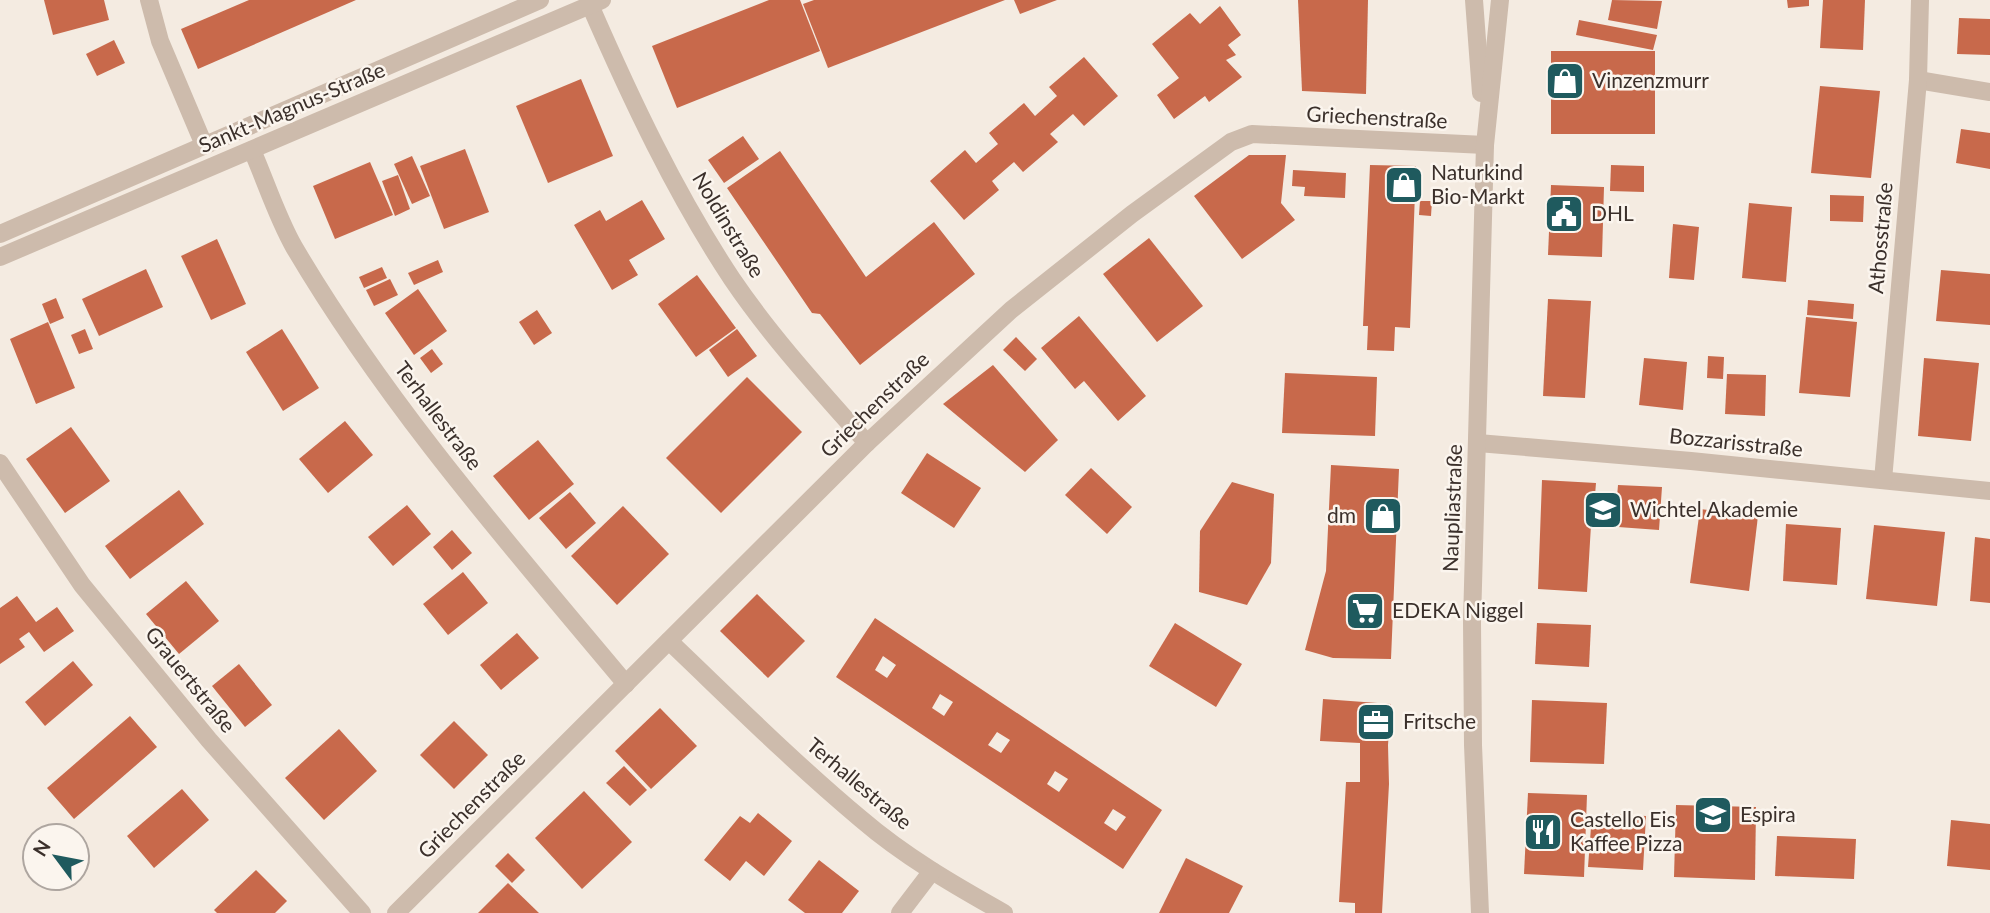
<svg xmlns="http://www.w3.org/2000/svg" width="1990" height="913" font-family="Lato,sans-serif">
<style>
.building{fill:#c8694b;fill-rule:evenodd}
.lines{fill:none;stroke-linecap:round;stroke-linejoin:round}
.minor{stroke:#cdbbac;stroke-width:18}
.tertiary{stroke:#cdbbac;stroke-width:18}
.labels{text-anchor:middle;stroke-width:5;stroke-linejoin:round;paint-order:stroke}
.poi-label{font-size:21px;fill:#3b302b;stroke:#fbf5ee;text-anchor:start}
.street-label{font-size:21px;fill:#3b302b;stroke:#fbf5ee}
</style>
<rect width="100%" height="100%" fill="#f4ebe1"/>
<!-- building -->
<g class="building">
<polygon points="44,0 104,0 109,20 53,35"/>
<polygon points="249,0 356,0 198,69 181,29"/>
<polygon points="769,0 800,0 820,51 677,108 652,46"/>
<polygon points="814,0 1005,0 828,68 803,4"/>
<polygon points="1014,0 1057,0 1020,14"/>
<polygon points="1298,0 1368,0 1366,94 1302,91"/>
<polygon points="1612,0 1662,1 1657,29 1608,20"/>
<polygon points="1787,0 1809,0 1809,6 1788,8"/>
<polygon points="1823,0 1865,0 1863,50 1820,48"/>
<polygon points="1220,6 1241,35 1228,45 1236,55 1226,60 1242,77 1209,102 1205,96 1174,119 1157,95 1179,78 1152,44 1190,13 1200,24"/>
<polygon points="1959,18 1990,19 1990,55 1957,54"/>
<polygon points="1579,20 1657,35 1653,50 1576,35"/>
<polygon points="114,40 125,63 97,76 86,54"/>
<rect x="1551" y="51" width="104" height="83"/>
<polygon points="1084,57 1118,96 1084,126 1073,114 1050,134 1058,142 1023,172 1014,162 992,181 999,190 964,220 930,181 965,150 976,163 998,144 989,133 1024,103 1035,116 1057,96 1049,87"/>
<polygon points="581,79 613,156 548,183 516,106"/>
<polygon points="1820,86 1880,91 1871,178 1811,173"/>
<polygon points="1961,129 1990,133 1990,169 1956,163"/>
<polygon points="743,136 759,159 724,183 708,160"/>
<polygon points="465,149 489,212 444,229 420,166"/>
<polygon points="780,151 866,277 934,222 975,274 860,365 820,314 812,313 727,188"/>
<polygon points="1249,155 1286,155 1281,203 1295,220 1242,259 1194,196"/>
<polygon points="412,156 430,196 412,204 394,164"/>
<polygon points="370,162 393,215 335,239 313,186"/>
<polygon points="1370,165 1416,166 1410,328 1395,327 1394,351 1367,350 1368,326 1363,326"/>
<polygon points="1611,165 1644,166 1644,192 1610,191"/>
<polygon points="1293,170 1346,173 1345,198 1304,196 1305,187 1292,186"/>
<polygon points="398,175 410,209 395,216 382,181"/>
<polygon points="1551,185 1604,187 1602,257 1548,255"/>
<polygon points="1830,195 1864,196 1863,222 1830,221"/>
<polygon points="642,200 665,239 629,260 638,275 612,290 574,225 600,210 606,221"/>
<polygon points="1420,201 1432,201 1431,216 1419,215"/>
<polygon points="1749,203 1792,207 1786,282 1742,278"/>
<polygon points="1673,224 1699,227 1694,280 1669,278"/>
<polygon points="1149,238 1203,306 1157,342 1103,274"/>
<polygon points="217,239 246,304 211,320 181,256"/>
<polygon points="438,260 443,272 414,285 408,273"/>
<polygon points="382,267 387,278 364,288 359,277"/>
<polygon points="146,269 163,307 99,336 82,299"/>
<polygon points="1941,270 1990,274 1990,325 1936,321"/>
<polygon points="697,275 736,328 696,357 658,304"/>
<polygon points="390,279 398,295 374,306 366,290"/>
<polygon points="418,289 447,331 414,355 385,313"/>
<polygon points="56,298 64,318 50,324 42,304"/>
<polygon points="1548,299 1591,301 1585,398 1543,396"/>
<polygon points="1808,300 1854,304 1853,319 1807,315"/>
<polygon points="537,310 552,333 534,345 519,322"/>
<polygon points="1079,316 1146,396 1118,421 1084,381 1075,389 1041,348"/>
<polygon points="1806,317 1857,322 1850,397 1799,393"/>
<polygon points="48,322 75,388 36,404 10,339"/>
<polygon points="85,329 93,349 79,354 71,335"/>
<polygon points="282,329 319,388 283,411 246,352"/>
<polygon points="737,329 757,356 728,377 709,350"/>
<polygon points="1016,337 1037,359 1025,371 1003,350"/>
<polygon points="432,349 443,364 431,373 420,358"/>
<polygon points="1708,356 1724,357 1723,379 1707,378"/>
<polygon points="1644,358 1687,362 1683,410 1639,405"/>
<polygon points="1924,358 1979,363 1971,441 1918,436"/>
<polygon points="993,365 1058,440 1025,472 943,404"/>
<polygon points="1285,373 1377,377 1375,436 1282,433"/>
<polygon points="1727,374 1766,375 1765,416 1725,414"/>
<polygon points="747,377 802,432 721,513 666,458"/>
<polygon points="345,421 373,455 328,493 299,459"/>
<polygon points="71,427 110,481 65,513 26,459"/>
<polygon points="538,440 574,484 529,520 493,476"/>
<polygon points="927,453 981,488 954,528 901,493"/>
<polygon points="1331,465 1399,469 1391,659 1333,658 1305,650 1326,571"/>
<polygon points="1091,468 1132,507 1107,534 1065,495"/>
<polygon points="1542,480 1596,483 1595,495 1617,497 1618,485 1662,487 1659,530 1591,525 1587,592 1538,589"/>
<polygon points="1232,482 1274,494 1271,563 1247,605 1199,592 1200,531"/>
<polygon points="179,490 204,524 130,579 105,546"/>
<polygon points="570,492 596,523 566,549 539,518"/>
<polygon points="407,505 431,534 393,566 368,537"/>
<polygon points="623,506 669,554 617,605 571,556"/>
<polygon points="1700,509 1758,516 1749,591 1690,583"/>
<polygon points="1786,524 1841,528 1837,585 1783,581"/>
<polygon points="1874,525 1945,532 1937,606 1866,599"/>
<polygon points="452,530 472,553 452,570 433,547"/>
<polygon points="1975,537 1990,539 1990,603 1970,601"/>
<polygon points="463,572 488,603 448,635 423,604"/>
<polygon points="186,581 219,621 179,654 146,614"/>
<polygon points="757,594 805,641 768,678 720,631"/>
<polygon points="17,596 36,622 57,607 74,631 44,652 29,632 19,639 25,647 0,664 0,608"/>
<path d="M875 618 1162 810 1123 869 836 677ZM883 656 896 665 887 678 875 670ZM940 694 953 702 944 716 932 708ZM997 732 1010 740 1001 753 988 745ZM1055 771 1068 779 1059 792 1047 784ZM1113 809 1126 817 1116 831 1104 823Z"/>
<polygon points="1175,623 1242,664 1216,707 1149,666"/>
<polygon points="1537,623 1591,625 1589,667 1535,664"/>
<polygon points="517,633 539,658 501,690 480,665"/>
<polygon points="73,661 93,685 45,726 25,702"/>
<polygon points="239,664 272,705 245,727 212,686"/>
<polygon points="1323,699 1391,704 1388,745 1389,784 1382,913 1355,913 1355,903 1339,902 1346,782 1360,782 1360,743 1320,741"/>
<polygon points="1532,700 1607,703 1604,764 1530,762"/>
<polygon points="660,708 697,746 651,789 615,751"/>
<polygon points="130,716 157,747 74,819 47,788"/>
<polygon points="454,721 488,755 454,789 420,755"/>
<polygon points="339,729 377,771 324,820 285,778"/>
<polygon points="624,766 647,790 630,806 606,783"/>
<polygon points="182,789 209,820 154,868 127,836"/>
<polygon points="584,791 632,842 582,889 535,838"/>
<polygon points="1528,793 1587,795 1584,877 1524,874"/>
<polygon points="1676,805 1756,807 1755,880 1674,877"/>
<polygon points="758,813 792,841 764,876 746,861 730,881 704,860 740,816 750,823"/>
<polygon points="1611,814 1646,816 1643,870 1588,867 1591,827 1610,828"/>
<polygon points="1951,820 1990,824 1990,870 1947,866"/>
<polygon points="1777,836 1856,839 1854,879 1775,876"/>
<polygon points="508,853 525,870 512,883 495,866"/>
<polygon points="1186,858 1243,886 1229,913 1159,913"/>
<polygon points="819,860 859,891 842,913 805,913 788,900"/>
<polygon points="256,870 287,901 275,913 217,913 214,910"/>
<polygon points="508,883 539,913 478,913"/>
</g>
<g class="lines">
<!-- minor -->
<g class="minor">
<polyline points="149,0 160,41 204,145"/>
<path d="M590 5C631 99 675 193 732 279 772 338 820 390 867 443"/>
<polyline points="1918,80 1990,92"/>
<path d="M252 150C266 182 277 217 294 247 387 405 509 544 626 684"/>
<polyline points="1478,443 1691,461 1990,491"/>
<polyline points="0,463 82,585 209,740 362,913"/>
<polyline points="1883,480 1918,80 1920,0"/>
<path d="M669 641C732 701 794 763 861 819 904 856 954 885 1004 913"/>
<polyline points="396,913 867,443 1011,310 1132,214 1231,142 1252,134 1485,145"/>
<polyline points="900,913 932,871"/>
</g>
<!-- tertiary -->
<g class="tertiary">
<polyline points="1474,0 1481,93"/>
<polyline points="0,234 540,0"/>
<polyline points="0,257 602,0"/>
<polyline points="1480,913 1473,745 1472,622 1485,145 1500,0"/>
</g>
</g>
<!-- icons -->
<defs>
<g id="shop-square" transform="scale(2.0125)"><rect x="-9" y="-9" width="18" height="18" rx="4" fill="#1f5a5e" stroke="#fbf5ee"/><path d="M-5-2.5h2.3a2.7 3.5 0 0 1 5.4 0H5L5.5 6h-11ZM-1.5-2.5h3a1.5 2.3 0 0 0-3 0Z" fill="#fff"/></g>
<g id="civic-square" transform="scale(2.0125)"><rect x="-9" y="-9" width="18" height="18" rx="4" fill="#1f5a5e" stroke="#fbf5ee"/><path d="M-.6-6.5H3V-4.5H.6V-3L4-1V1h2V6H-6V1h2V-1L-.6-3ZM-1.2 2.5V6h2.4V2.5Z" fill="#fff"/></g>
<g id="school-square" transform="scale(2.0125)"><rect x="-9" y="-9" width="18" height="18" rx="4" fill="#1f5a5e" stroke="#fbf5ee"/><path d="M0-5L7-2L0 1L-7-2ZM-4 1L0 2.5L4 1V4Q0 6-4 4Z" fill="#fff"/></g>
<g id="supermarket-square" transform="scale(2.0125)"><rect x="-9" y="-9" width="18" height="18" rx="4" fill="#1f5a5e" stroke="#fbf5ee"/><path d="M-6-5.5h2.5l.6 2H6L4.5 2H-2.5L-4.4-4H-6ZM-1.5 3.2a1.3 1.3 0 1 0 .1 0ZM3 3.2a1.3 1.3 0 1 0 .1 0Z" fill="#fff"/></g>
<g id="office-square" transform="scale(2.0125)"><rect x="-9" y="-9" width="18" height="18" rx="4" fill="#1f5a5e" stroke="#fbf5ee"/><path d="M-6-3h4V-5.5h4V-3h4V5H-6ZM-1-4.5V-3h2v-1.5ZM-6 0V1H6V0Z" fill="#fff"/></g>
<g id="restaurant-square" transform="scale(2.0125)"><rect x="-9" y="-9" width="18" height="18" rx="4" fill="#1f5a5e" stroke="#fbf5ee"/><path d="M-5-6h1v4h1v-4h1v4h1v-4h1v5L-1.5 .5V6h-2V.5L-5-1ZM5-6V6H3V1.5H1.5Q1.5-4 5-6Z" fill="#fff"/></g>
</defs>
<g fill-rule="evenodd">
<use href="#shop-square" x="1565" y="81"/>
<use href="#shop-square" x="1404" y="185"/>
<use href="#civic-square" x="1564" y="214"/>
<use href="#school-square" x="1603" y="510"/>
<use href="#shop-square" x="1383" y="516"/>
<use href="#supermarket-square" x="1365" y="611"/>
<use href="#office-square" x="1376" y="722"/>
<use href="#school-square" x="1713" y="815"/>
<use href="#restaurant-square" x="1543" y="832"/>
</g>
<g class="labels">
<!-- poi labels -->
<g class="poi-label">
<text x="1592" y="88">Vinzenzmurr</text>
<text x="1431" y="180">Naturkind<tspan x="1431" dy="24">Bio-Markt</tspan></text>
<text x="1591" y="221">DHL</text>
<text x="1630" y="517">Wichtel Akademie</text>
<text x="1356" y="523" text-anchor="end">dm</text>
<text x="1392" y="618">EDEKA Niggel</text>
<text x="1403" y="729">Fritsche</text>
<text x="1740" y="822">Espira</text>
<text x="1570" y="827">Castello Eis<tspan x="1570" dy="24">Kaffee Pizza</tspan></text>
</g>
<!-- street labels -->
<g class="street-label">
<text transform="translate(292 108) rotate(-23)" y="7">Sankt-Magnus-Straße</text>
<text transform="translate(1377 118) rotate(3)" y="7">Griechenstraße</text>
<text transform="translate(728 225) rotate(59)" y="7">Noldinstraße</text>
<text transform="translate(1881 238) rotate(-85)" y="7">Athosstraße</text>
<text transform="translate(875 405) rotate(-44)" y="7">Griechenstraße</text>
<text transform="translate(438 416) rotate(53)" y="7">Terhallestraße</text>
<text transform="translate(1736 443) rotate(6)" y="7">Bozzarisstraße</text>
<text transform="translate(1453 508) rotate(-88)" y="7">Naupliastraße</text>
<text transform="translate(190 680) rotate(51)" y="7">Grauertstraße</text>
<text transform="translate(859 784) rotate(40)" y="7">Terhallestraße</text>
<text transform="translate(472 805) rotate(-45)" y="7">Griechenstraße</text>
</g>
</g>
<!-- north arrow -->
<g transform="translate(56 857) rotate(302)"><circle r="33" fill="#fbf5ee" stroke="#aea6a0" stroke-width="2"/>
<path d="M0-5L12 26L0 18L-12 26Z" fill="#1f5a5e"/>
<text y="-10" font-size="19" font-weight="bold" text-anchor="middle" fill="#3b302b">N</text>
</g>
</svg>
